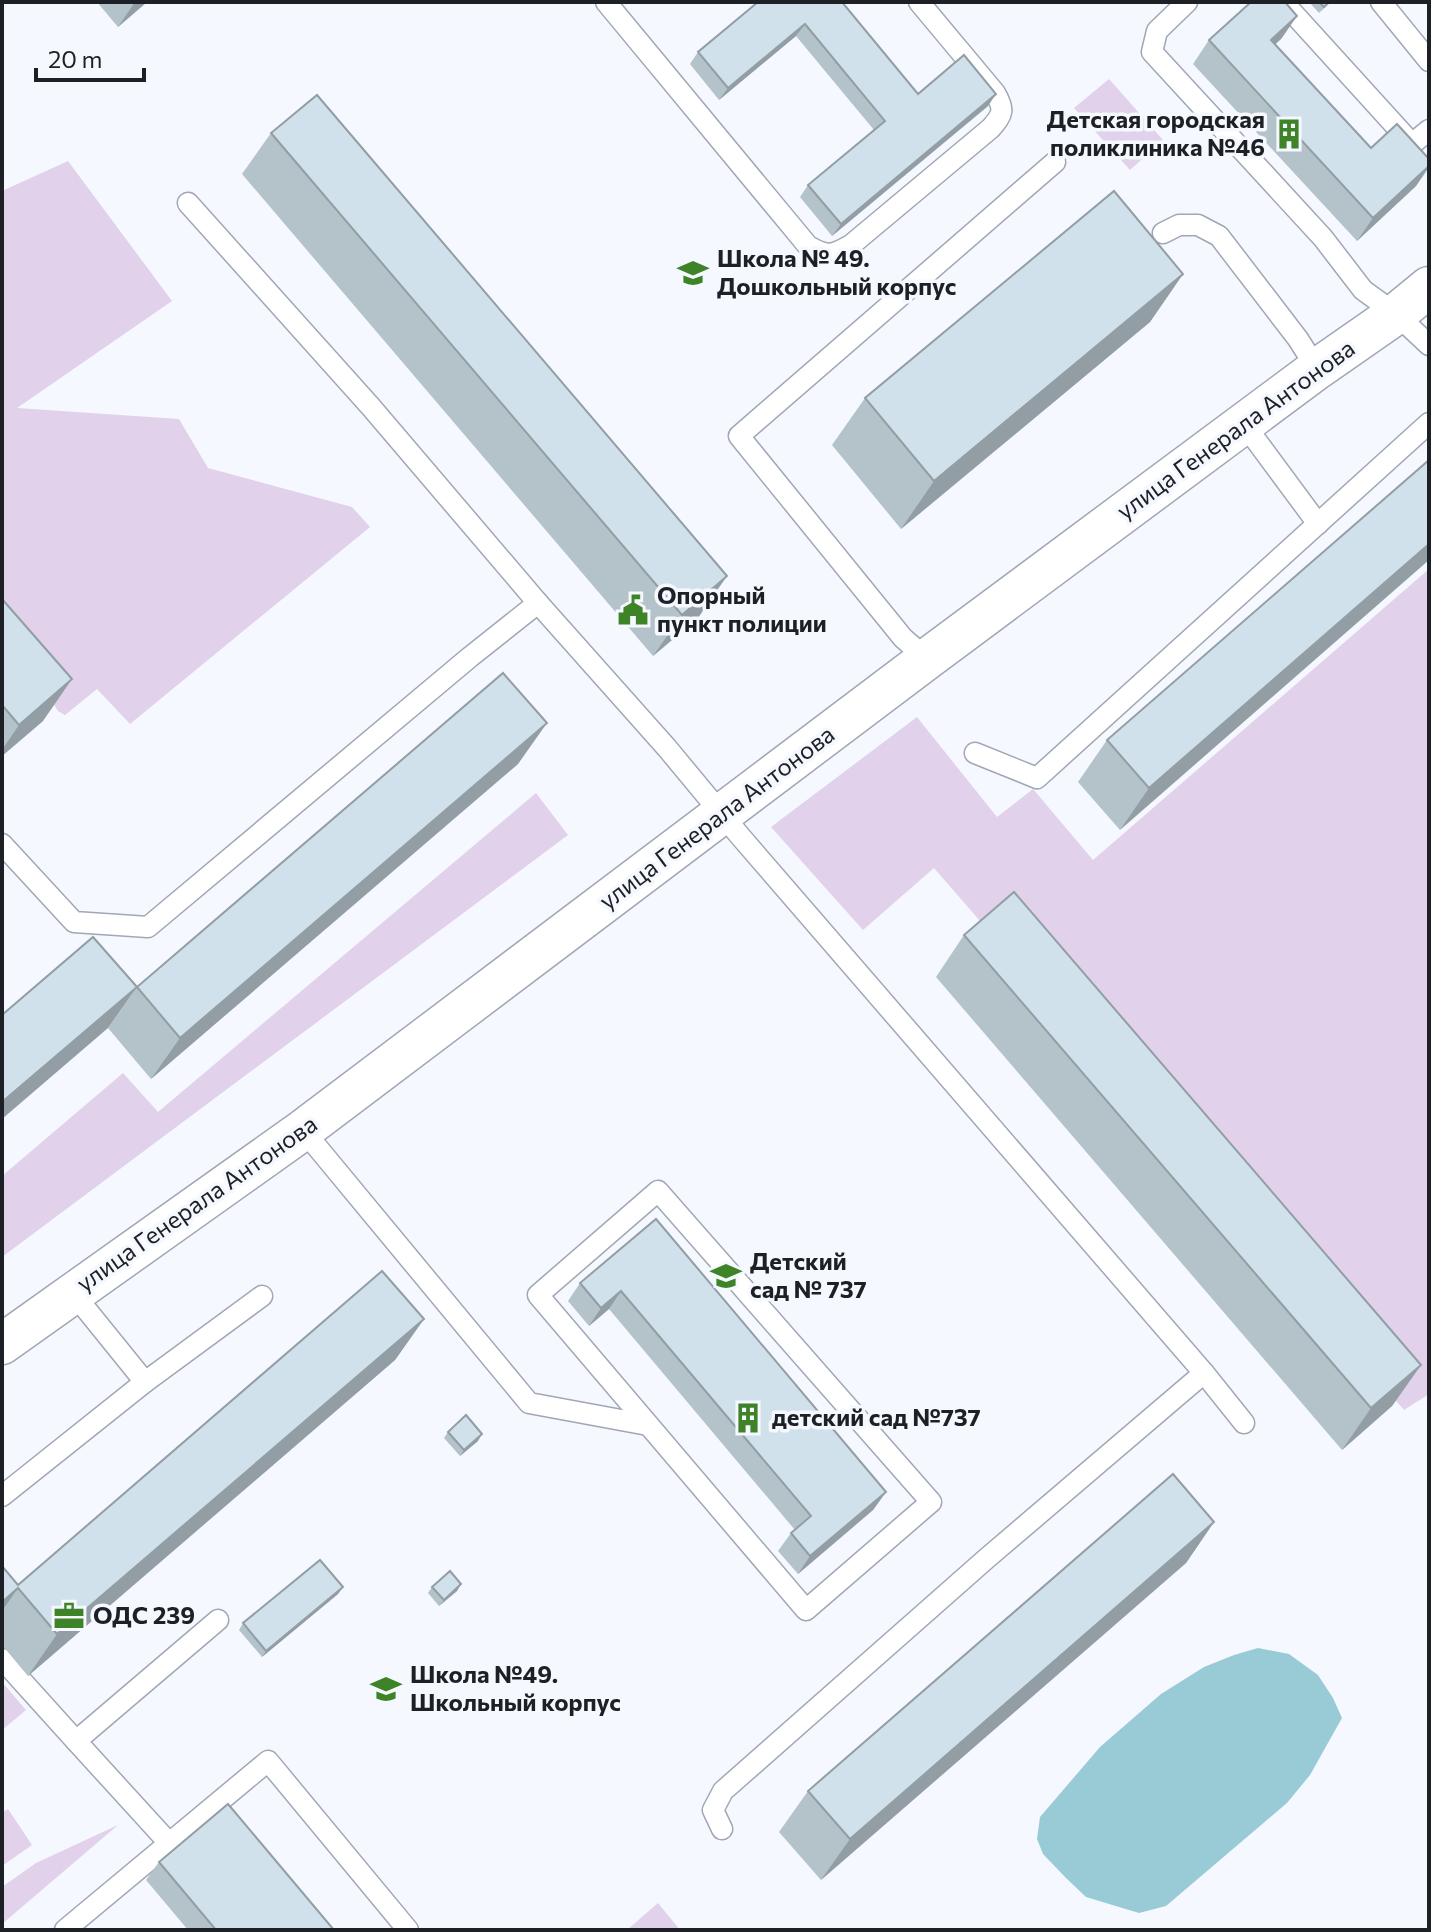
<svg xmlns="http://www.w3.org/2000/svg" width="1431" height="1932" font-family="Commissioner,sans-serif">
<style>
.green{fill:#e1d1ea}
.water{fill:#99cbd6}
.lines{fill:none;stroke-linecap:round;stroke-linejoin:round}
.service-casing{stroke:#a0a7b5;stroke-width:23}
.minor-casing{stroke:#a0a7b5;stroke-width:43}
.service{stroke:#fff;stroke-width:20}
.minor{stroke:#fff;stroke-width:40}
.wall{fill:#b4c2ca}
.shaded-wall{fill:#929ea4}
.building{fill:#d1e1eb;stroke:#929ea4;stroke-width:2}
.labels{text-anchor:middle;stroke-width:7;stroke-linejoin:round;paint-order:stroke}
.poi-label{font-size:24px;font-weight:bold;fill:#1d2025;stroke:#f5f8fe;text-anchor:start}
.street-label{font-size:24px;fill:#1d2025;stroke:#f5f8fe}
</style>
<rect width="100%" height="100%" fill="#f5f8fe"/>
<!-- green -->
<g class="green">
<polygon points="1109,79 1163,140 1130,170 1074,108"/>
<polygon points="68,161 172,301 17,408 179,419 208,468 352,507 370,527 130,724 97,689 65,715 58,711 37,677 2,637 2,191"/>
<polygon points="1429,569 1429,1394 1404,1410 934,868 863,930 771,827 917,717 997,817 1033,789 1093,860"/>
<polygon points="536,793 568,835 2,1257 2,1176 123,1073 158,1112"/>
<polygon points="2,1682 26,1710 2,1730"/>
<polygon points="8,1809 32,1845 2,1866 2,1813"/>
<polygon points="118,1825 2,1924 2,1887 36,1863"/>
<polygon points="658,1903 680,1930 627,1930"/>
</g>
<!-- water -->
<polygon class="water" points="1258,1648 1289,1654 1318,1675 1333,1698 1342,1718 1310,1775 1287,1803 1166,1906 1139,1913 1086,1897 1066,1878 1043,1854 1037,1839 1040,1817 1100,1747 1161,1694 1204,1667 1234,1655"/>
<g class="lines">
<!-- service casing -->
<g class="service-casing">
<g id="service">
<path d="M606 2 808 246C827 257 832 256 851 245L991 128C1003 114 1005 110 995 93L919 2"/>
<polyline points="1187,2 1157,31 1152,52 1323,238 1363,290 1396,314 1429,345"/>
<polyline points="1283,2 1412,144 1429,130"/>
<polyline points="1381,2 1429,61"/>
<polyline points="188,203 371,407 538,603 667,748 740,836 1204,1373 1244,1423"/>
<polyline points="1163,233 1179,225 1198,225 1219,236 1298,339 1317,369"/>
<polyline points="1244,424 1318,524"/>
<polyline points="927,659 903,638 739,436 1055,162"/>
<polyline points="975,753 1037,778 1429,423"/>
<polyline points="2,844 74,922 148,927 470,657 538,603"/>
<polyline points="303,1130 529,1403 648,1425"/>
<polygon points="658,1191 931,1502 806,1610 538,1295"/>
<polyline points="145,1382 262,1296"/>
<polyline points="2,1496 145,1382 73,1293"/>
<polyline points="2,1659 76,1741 218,1620"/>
<polyline points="76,1741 169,1843"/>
<polyline points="722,1829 713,1810 723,1791 986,1559 1204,1373"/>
<polyline points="65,1930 268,1761 408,1930"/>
</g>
</g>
<!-- minor casing -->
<g class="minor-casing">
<polyline id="minor" points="2,1344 303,1130 927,659 1317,369 1396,314 1429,287"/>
</g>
<!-- service -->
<use href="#service" class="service"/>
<!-- minor -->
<use href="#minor" class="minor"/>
</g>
<!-- wall -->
<g class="wall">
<polygon points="97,2 147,2 118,27"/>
<polygon points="842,2 918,94 988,106 832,236 800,197 808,185 874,130 796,36 719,100 690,64 698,52"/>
<polygon points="1309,2 1331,2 1319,13"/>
<polygon points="1297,16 1281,39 1275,44 1371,148 1429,159 1429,168 1416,186 1357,241 1193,64 1209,40"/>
<polygon points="271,133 698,618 653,656 242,174"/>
<polygon points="1183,274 1150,322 901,529 832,445 865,398"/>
<polygon points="1429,460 1120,830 1078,782 1107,740"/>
<polygon points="2,599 43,721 2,756"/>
<polygon points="518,764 151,1079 108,1028 137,987"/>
<polygon points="964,935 1421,1365 1392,1406 1342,1450 936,977"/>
<polygon points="656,1219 886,1492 873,1510 798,1574 778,1551 791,1533 795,1530 609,1309 589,1326 568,1301 580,1283"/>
<polygon points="424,1319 395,1360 28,1676 2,1645 2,1566 18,1585"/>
<polygon points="448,1432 478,1441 460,1456 444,1438"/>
<polygon points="1214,1522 1186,1563 821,1880 779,1832 808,1791"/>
<polygon points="461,1584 457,1591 439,1606 428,1593 432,1587"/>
<polygon points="343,1587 338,1594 262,1657 239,1630 243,1623"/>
<polygon points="159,1862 334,1930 188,1930 146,1880"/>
</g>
<!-- shaded-wall -->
<g class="shaded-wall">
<polygon points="135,2 147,2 118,27"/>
<polygon points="1297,16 1281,39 1255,63 1271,40"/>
<polygon points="805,24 796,36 719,100 728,88"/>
<polygon points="996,94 988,106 832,236 841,224"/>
<polygon points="1429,166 1416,186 1357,241 1373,218"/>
<polygon points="1183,274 1150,322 901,529 934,481"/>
<polygon points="1429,544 1429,560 1120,830 1149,788"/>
<polygon points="727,576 698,618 653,656 682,615"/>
<polygon points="72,679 43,721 2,756 2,750 19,725"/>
<polygon points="547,723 518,764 151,1079 180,1038"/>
<polygon points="137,987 108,1028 2,1119 2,1102"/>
<polygon points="621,1291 609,1309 589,1326 601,1308"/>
<polygon points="424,1319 395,1360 28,1676 57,1634"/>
<polygon points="1421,1365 1392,1406 1342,1450 1371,1408"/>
<polygon points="482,1434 478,1441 460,1456 464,1450"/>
<polygon points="886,1492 873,1510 798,1574 810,1556"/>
<polygon points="1214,1522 1186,1563 821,1880 850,1839"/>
<polygon points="461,1584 457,1591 439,1606 444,1600"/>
<polygon points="343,1587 338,1594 262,1657 266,1651"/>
<polygon points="18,1588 2,1611 2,1602"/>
</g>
<!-- building -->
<g class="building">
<polygon points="758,2 842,2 918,94 964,55 996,94 841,224 808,185 885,121 805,24 728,88 698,52"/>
<polygon points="1251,2 1285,2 1297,16 1271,40 1371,148 1397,124 1429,159 1429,166 1373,218 1209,40"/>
<polygon points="1319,2 1329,2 1324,7"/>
<polygon points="317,95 727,576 682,615 271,133"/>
<polygon points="1114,191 1183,274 934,481 865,398"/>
<polygon points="1429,460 1429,544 1149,788 1107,740"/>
<polygon points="2,599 72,679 19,725 2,705"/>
<polygon points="503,673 547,723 180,1038 137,987"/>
<polygon points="1014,892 1421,1365 1371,1408 964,935"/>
<polygon points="93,937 137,987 2,1102 2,1015"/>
<polygon points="656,1219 886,1492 810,1556 791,1533 811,1516 621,1291 601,1308 580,1283"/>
<polygon points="382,1271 424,1319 57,1634 18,1588 2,1602 2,1566 18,1585"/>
<polygon points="466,1415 482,1434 464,1450 448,1432"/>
<polygon points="1173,1474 1214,1522 850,1839 808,1791"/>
<polygon points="320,1560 343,1587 266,1651 243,1623"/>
<polygon points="450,1571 461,1584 444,1600 432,1587"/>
<polygon points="228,1804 334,1930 216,1930 159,1862"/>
</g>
<!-- icons -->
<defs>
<g id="building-bare" transform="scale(2.4)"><path d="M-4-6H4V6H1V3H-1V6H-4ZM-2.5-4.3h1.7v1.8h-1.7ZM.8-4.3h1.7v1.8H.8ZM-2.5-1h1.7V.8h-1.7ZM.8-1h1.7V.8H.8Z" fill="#3e8327" stroke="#f5f8fe" stroke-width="2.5" paint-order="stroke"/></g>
<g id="school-bare" transform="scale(2.4)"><path d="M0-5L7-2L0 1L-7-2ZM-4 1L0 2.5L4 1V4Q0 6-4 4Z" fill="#3e8327" stroke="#f5f8fe" stroke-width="2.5" paint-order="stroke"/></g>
<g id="civic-bare" transform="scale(2.4)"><path d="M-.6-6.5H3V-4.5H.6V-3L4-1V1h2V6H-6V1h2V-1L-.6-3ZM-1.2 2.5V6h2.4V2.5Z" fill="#3e8327" stroke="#f5f8fe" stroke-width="2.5" paint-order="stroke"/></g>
<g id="office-bare" transform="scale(2.4)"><path d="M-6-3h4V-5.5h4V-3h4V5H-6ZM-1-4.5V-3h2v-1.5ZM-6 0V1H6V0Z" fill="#3e8327" stroke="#f5f8fe" stroke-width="2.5" paint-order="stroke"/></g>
</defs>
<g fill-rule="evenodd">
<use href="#building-bare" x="1289" y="134"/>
<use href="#school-bare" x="693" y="273"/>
<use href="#civic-bare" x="633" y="610"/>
<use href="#school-bare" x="726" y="1276"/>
<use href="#building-bare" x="748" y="1418"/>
<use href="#office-bare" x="69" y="1616"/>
<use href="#school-bare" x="386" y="1689"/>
</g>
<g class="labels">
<!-- poi labels -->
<g class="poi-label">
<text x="1265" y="128" text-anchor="end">Детская городская<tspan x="1265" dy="28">поликлиника №46</tspan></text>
<text x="717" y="267">Школа № 49.<tspan x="717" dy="28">Дошкольный корпус</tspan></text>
<text x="657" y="604">Опорный<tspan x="657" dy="28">пункт полиции</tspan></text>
<text x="750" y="1270">Детский<tspan x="750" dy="28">сад № 737</tspan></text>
<text x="772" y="1426">детский сад №737</text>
<text x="93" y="1624">ОДС 239</text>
<text x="410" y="1683">Школа №49.<tspan x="410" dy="28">Школьный корпус</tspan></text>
</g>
<!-- street labels -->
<g class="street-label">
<text transform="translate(1236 430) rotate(-36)" y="8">улица Генерала Антонова</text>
<text transform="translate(717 818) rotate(-37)" y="8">улица Генерала Антонова</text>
<text transform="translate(197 1204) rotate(-35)" y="8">улица Генерала Антонова</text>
</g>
</g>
<!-- border -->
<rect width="1431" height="1932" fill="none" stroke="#1d2025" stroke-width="8"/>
<!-- scale -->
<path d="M36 68v12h108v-12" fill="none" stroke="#1d2025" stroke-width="4"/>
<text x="48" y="68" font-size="24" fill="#1d2025" stroke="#f5f8fe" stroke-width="6" paint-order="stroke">20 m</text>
</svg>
